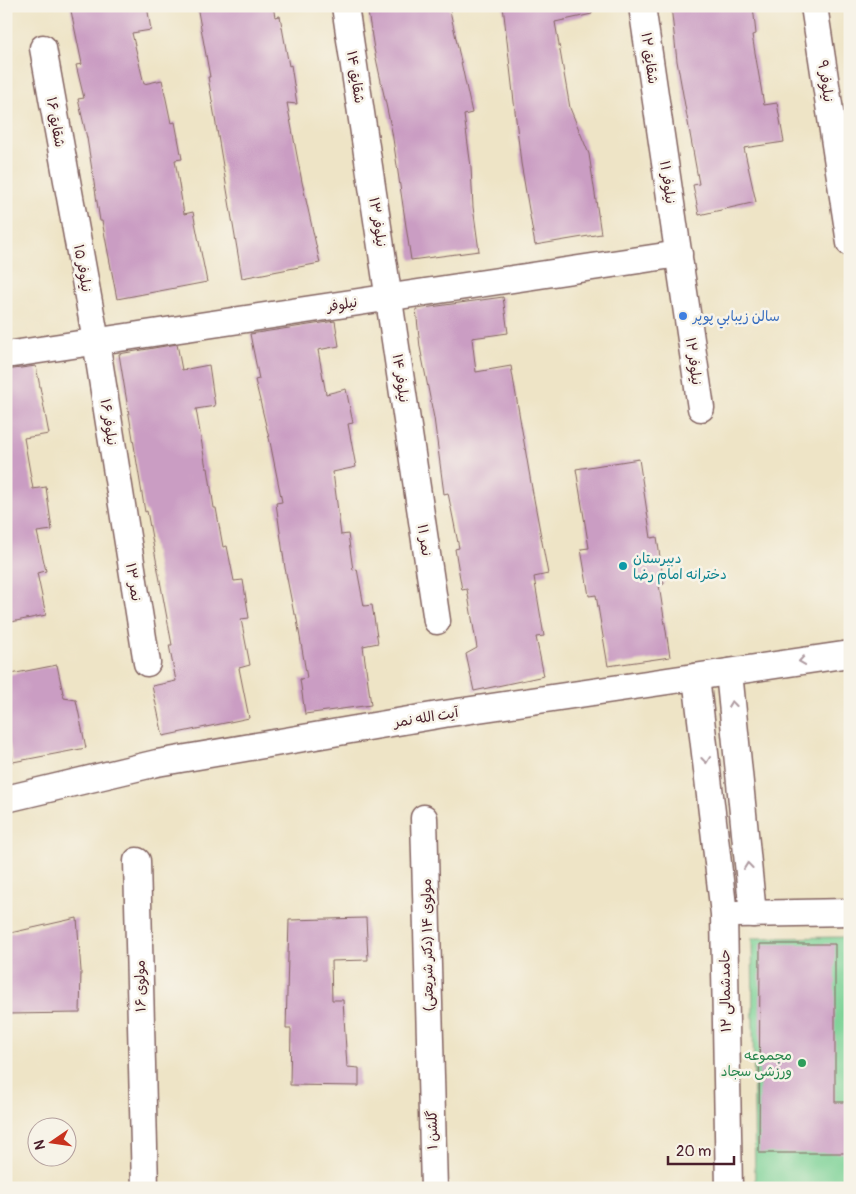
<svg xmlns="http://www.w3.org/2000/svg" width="856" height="1194" font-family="Pangolin,'Playpen Sans Arabic',sans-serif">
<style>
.grass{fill:#7cd296;stroke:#637860}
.building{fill:#ca9dc3}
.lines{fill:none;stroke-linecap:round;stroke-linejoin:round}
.street-casing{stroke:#836461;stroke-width:29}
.street{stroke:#fff;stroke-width:26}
.oneway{stroke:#ae9aa0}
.shop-dot{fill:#3f7fe0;stroke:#f7f3e8;stroke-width:2}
.culture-dot{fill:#0f9aa8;stroke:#f7f3e8;stroke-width:2}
.leisure-dot{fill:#2e9e5b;stroke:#f7f3e8;stroke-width:2}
.labels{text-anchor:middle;stroke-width:5;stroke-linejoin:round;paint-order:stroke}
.street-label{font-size:14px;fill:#4a1f2b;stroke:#f7f3e8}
.shop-label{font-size:14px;fill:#366cbe;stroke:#f7f3e8;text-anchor:start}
.culture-label{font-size:14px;fill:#0d838f;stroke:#f7f3e8;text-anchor:start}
.leisure-label{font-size:14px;fill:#27864d;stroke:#f7f3e8;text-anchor:end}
</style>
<rect width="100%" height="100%" fill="#f7f3e8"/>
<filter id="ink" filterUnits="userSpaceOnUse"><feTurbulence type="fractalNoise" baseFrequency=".02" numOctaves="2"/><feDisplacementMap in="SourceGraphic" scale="10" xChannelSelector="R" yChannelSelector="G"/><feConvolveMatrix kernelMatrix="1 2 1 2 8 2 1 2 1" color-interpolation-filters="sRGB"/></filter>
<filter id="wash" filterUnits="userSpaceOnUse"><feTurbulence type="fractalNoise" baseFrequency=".0096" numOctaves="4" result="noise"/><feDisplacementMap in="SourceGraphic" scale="20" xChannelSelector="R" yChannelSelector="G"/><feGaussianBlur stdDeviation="1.12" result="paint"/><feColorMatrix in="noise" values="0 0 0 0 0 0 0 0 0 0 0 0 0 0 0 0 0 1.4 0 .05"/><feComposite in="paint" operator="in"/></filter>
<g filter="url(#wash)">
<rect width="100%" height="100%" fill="#eee4c6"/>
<!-- grass -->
<polygon class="grass" points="850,937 850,1188 755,1188 752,938"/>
<g id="blocks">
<!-- building -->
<g class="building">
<polygon points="70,6 147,6 151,30 132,33 144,84 162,80 171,123 175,122 182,159 175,160 184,214 193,212 207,282 117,299 102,221 100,221 87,138 78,99 84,98 76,65 82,64"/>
<polygon points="197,6 273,6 275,17 280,16 289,66 291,65 297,104 287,103 302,182 320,263 242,278 208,77 210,77"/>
<polygon points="367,6 449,6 472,113 464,115 471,167 473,207 479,251 411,260 392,132 374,49"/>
<polygon points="503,6 591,6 592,14 555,22 570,108 589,154 601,234 535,245 521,163"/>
<polygon points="671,6 753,6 756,34 752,35 764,105 777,103 784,142 744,148 756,202 699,215 693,185 699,184 677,61"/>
<polygon points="503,297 508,333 472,338 476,372 511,366 531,483 548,574 534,577 544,636 536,637 544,676 474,691 466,654 477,648 467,589 462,590 455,549 459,548 448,493 444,494 434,418 420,347 416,309"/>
<polygon points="335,321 339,346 318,350 326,394 346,389 353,423 348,424 356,467 333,472 341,535 348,534 353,570 357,569 364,606 372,605 378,643 363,646 371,705 305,714 300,679 307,678 296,614 294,614 285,568 276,503 282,502 270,442 255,380 259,379 250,334"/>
<polygon points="177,344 182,370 209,365 215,406 196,409 206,468 208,468 214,508 216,508 223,547 227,546 234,581 243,580 249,618 241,619 250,665 239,668 249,718 163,736 152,686 176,681 169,645 172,645 147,511 145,512 119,354"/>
<polygon points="36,366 49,434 24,438 33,489 46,487 52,530 37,532 46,571 37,573 46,615 6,623 6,370"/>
<polygon points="639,459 651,538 657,537 664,584 659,585 670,657 608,666 596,595 589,596 581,549 589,548 576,469"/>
<polygon points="57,665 64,698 76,700 86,748 13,762 6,727 6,675"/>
<polygon points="77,918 81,971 80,1013 6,1014 6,934"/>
<polygon points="366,918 368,960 331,961 332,1000 343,1000 347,1067 359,1068 359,1086 290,1085 291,1029 286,1029 289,920"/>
<polygon points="760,944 835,944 835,1102 850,1102 850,1153 759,1153"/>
</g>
</g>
</g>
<g filter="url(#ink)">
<use href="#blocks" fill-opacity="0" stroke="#836461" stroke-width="1"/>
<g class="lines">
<!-- street casing -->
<g class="street-casing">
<g id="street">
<polyline points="345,6 437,621"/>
<polyline points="642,6 701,408"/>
<polyline points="814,6 850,243"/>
<polyline points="43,48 96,341 147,663"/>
<polyline points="6,355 679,254"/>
<polyline points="729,672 753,914"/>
<polyline points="696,677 724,914 729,1188"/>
<polyline points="6,799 157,763 444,714 850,654"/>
<polyline points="424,818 434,1188"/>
<polyline points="137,861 145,1188"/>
<polyline points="735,914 850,912"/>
</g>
</g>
<!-- street -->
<use href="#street" class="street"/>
</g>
<!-- one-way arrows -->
<defs><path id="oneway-chevron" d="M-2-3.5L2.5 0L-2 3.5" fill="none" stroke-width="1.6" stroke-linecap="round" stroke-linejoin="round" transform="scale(1.25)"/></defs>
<g class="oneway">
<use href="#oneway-chevron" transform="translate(802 661) rotate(172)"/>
<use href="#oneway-chevron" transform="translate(732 704) rotate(-96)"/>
<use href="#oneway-chevron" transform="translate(706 760) rotate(83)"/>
<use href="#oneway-chevron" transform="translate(748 866) rotate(-96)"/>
</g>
</g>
<!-- markers -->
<circle class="shop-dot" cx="683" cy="316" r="5"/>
<circle class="culture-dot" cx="623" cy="566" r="5"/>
<circle class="leisure-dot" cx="802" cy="1063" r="5"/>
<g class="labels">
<!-- street labels -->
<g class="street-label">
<text transform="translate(650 58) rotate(82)" y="5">شقایق ۱۲</text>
<text transform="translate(356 77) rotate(81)" y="5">شقایق ۱۴</text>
<text transform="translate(826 81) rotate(82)" y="5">نیلوفر ۹</text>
<text transform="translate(56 122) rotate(80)" y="5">شقایق ۱۶</text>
<text transform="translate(668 182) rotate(82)" y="5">نیلوفر ۱۱</text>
<text transform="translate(378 222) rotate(81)" y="5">نیلوفر ۱۳</text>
<text transform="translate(83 268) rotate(80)" y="5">نیلوفر ۱۵</text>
<text transform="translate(342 304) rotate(-9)" y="5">نیلوفر</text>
<text transform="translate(694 361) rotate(82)" y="5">نیلوفر ۱۲</text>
<text transform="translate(401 378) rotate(82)" y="5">نیلوفر ۱۴</text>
<text transform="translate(109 422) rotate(81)" y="5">نیلوفر ۱۶</text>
<text transform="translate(425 540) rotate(82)" y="5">نمر ۱۱</text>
<text transform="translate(134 582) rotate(81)" y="5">نمر ۱۳</text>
<text transform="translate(426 717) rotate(-9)" y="5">آیت الله نمر</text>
<text transform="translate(427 945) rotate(-91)" y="5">مولوی ۱۴ (دکتر شریعتی)</text>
<text transform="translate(140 986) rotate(-91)" y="5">مولوی ۱۶</text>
<text transform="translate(725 991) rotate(-91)" y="5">حامدشمالی ۱۲</text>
<text transform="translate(432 1130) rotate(-91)" y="5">گلشن ۱</text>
</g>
<!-- shop labels -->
<g class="shop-label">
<text x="693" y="321">سالن زيبابي پوپر</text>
</g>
<!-- culture labels -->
<g class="culture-label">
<text x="633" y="563">دبیرستان<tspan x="633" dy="16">دخترانه امام رضا</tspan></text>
</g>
<!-- leisure labels -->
<g class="leisure-label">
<text x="792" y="1060">مجموعه<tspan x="792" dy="16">ورزشی سجاد</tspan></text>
</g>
</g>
<!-- margin -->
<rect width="856" height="1194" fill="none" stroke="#f7f3e8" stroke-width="25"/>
<!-- north arrow -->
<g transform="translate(52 1142) rotate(257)"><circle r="24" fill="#f7f3e8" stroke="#b29e9c"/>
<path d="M0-4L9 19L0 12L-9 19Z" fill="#c8321e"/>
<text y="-8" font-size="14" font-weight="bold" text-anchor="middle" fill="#4a1f2b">N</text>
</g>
<!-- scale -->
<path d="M668 1156v8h66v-8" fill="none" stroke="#4a1f2b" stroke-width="2.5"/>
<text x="676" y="1156" font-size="15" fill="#4a1f2b" stroke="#f7f3e8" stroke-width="4" paint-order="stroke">20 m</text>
</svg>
